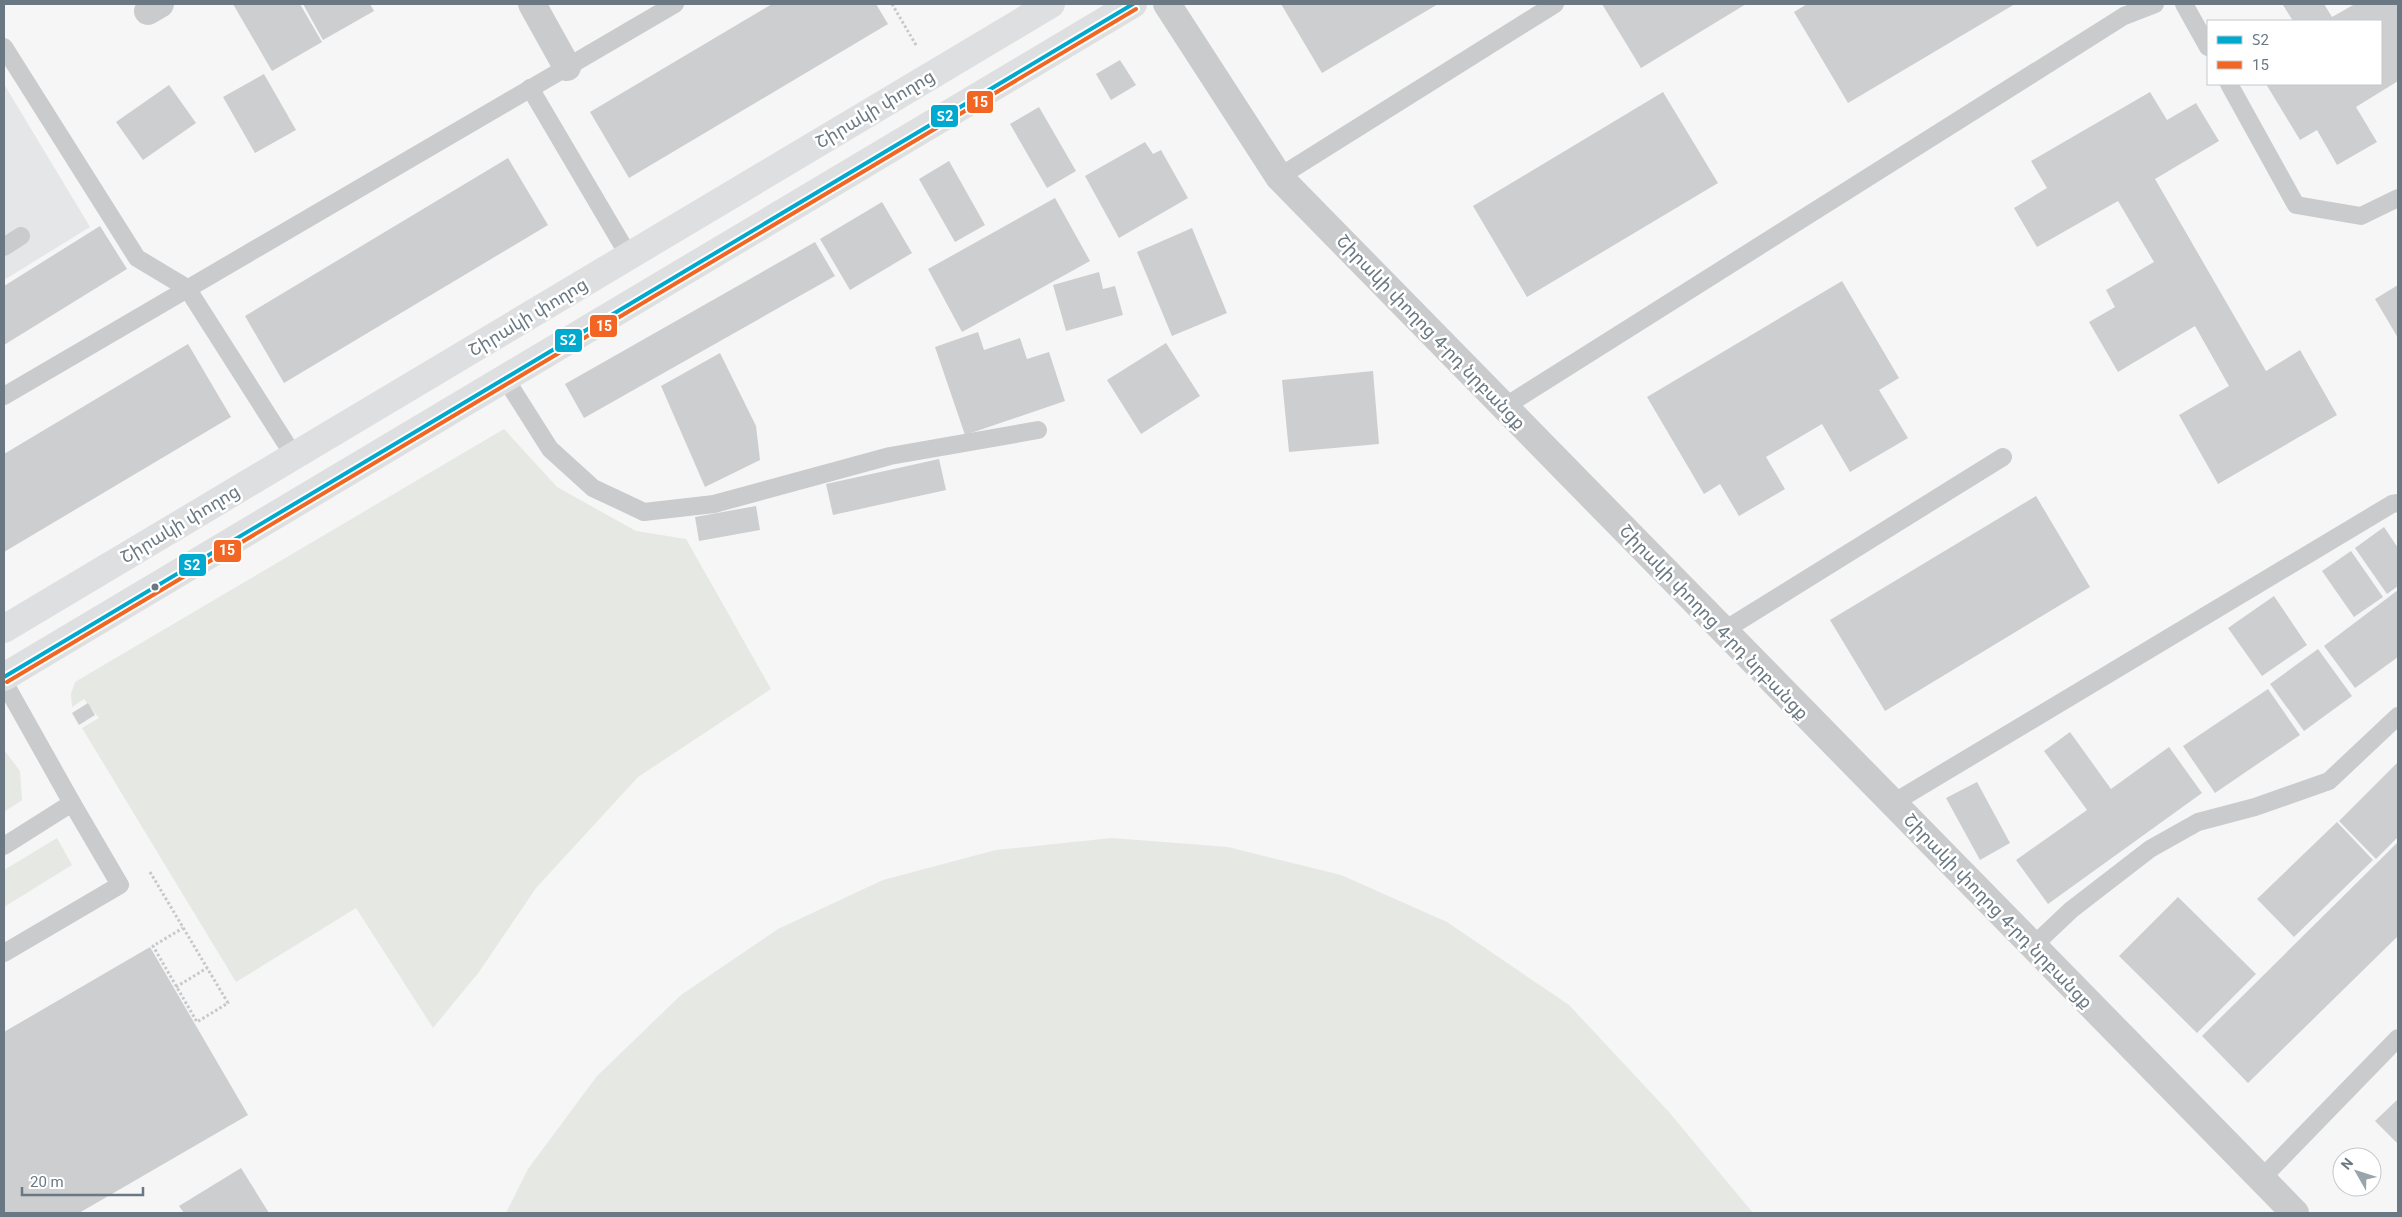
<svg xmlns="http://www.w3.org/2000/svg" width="2402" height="1217" font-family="Roboto,'Noto Sans Armenian',sans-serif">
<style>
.built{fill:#e5e6e7}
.green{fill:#e5e8e3}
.building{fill:#cdcecf}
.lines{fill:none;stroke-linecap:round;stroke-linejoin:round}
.path{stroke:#c7c8c9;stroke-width:3;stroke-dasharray:2.5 2.5;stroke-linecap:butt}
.service{stroke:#c9cbcc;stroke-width:18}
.minor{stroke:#c9cbcc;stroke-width:28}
.trunk{stroke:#dedfe0;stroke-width:28}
.bus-1-casing{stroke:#fff;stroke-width:8}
.bus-2-casing{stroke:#fff;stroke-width:8}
.bus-1{stroke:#00a9ce;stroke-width:4}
.bus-2{stroke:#f26522;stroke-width:4}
.bus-dot{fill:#697883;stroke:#fff;stroke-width:2}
.labels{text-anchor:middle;stroke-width:5;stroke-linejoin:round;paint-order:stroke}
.street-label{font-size:18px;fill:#697883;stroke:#fff}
.line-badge{stroke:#fff;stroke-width:2}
.badge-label{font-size:14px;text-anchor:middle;font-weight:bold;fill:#fff}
</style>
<rect width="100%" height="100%" fill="#f6f6f6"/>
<!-- built -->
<polygon class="built" points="4,84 90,227 4,280"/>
<!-- green -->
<g class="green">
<polygon points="504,429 557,487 636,531 686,539 771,689 638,777 536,888 479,972 433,1028 356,908 236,982 82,728 99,718 84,699 72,707 71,694 75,682"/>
<polygon points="4,750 20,771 22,800 4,812"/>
<polygon points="57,838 72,865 4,907 4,870"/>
<polygon points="1112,838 1228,847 1341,875 1447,922 1569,1005 1669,1112 1753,1213 506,1213 528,1169 597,1076 681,995 778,929 883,880 996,850"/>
</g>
<!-- building -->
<g class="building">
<polygon points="233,4 300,4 322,42 272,71"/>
<polygon points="303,4 370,4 374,11 323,40"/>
<polygon points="772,4 876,4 888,24 629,178 590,112"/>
<polygon points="1281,4 1438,4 1322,73"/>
<polygon points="1602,4 1746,4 1641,68"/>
<polygon points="1807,4 2015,4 1848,103 1794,12"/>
<polygon points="2286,4 2324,4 2332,17 2355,4 2398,4 2398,81 2356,107 2377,142 2337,165 2317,130 2300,140 2266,84 2381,84 2381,21 2293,21 2283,5"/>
<polygon points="1120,60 1136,85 1111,100 1096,74"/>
<polygon points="264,74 296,130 255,153 223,97"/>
<polygon points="169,85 196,123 143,160 116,122"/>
<polygon points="1663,92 1718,183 1527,297 1473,206"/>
<polygon points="2150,92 2167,120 2196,103 2219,141 2155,179 2266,371 2300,350 2337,415 2218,484 2179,415 2229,386 2195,326 2118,372 2089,322 2115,307 2106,290 2154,262 2118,201 2037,247 2014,208 2047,188 2031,161"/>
<polygon points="1039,107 1076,171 1047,188 1010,124"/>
<polygon points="1145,142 1153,154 1161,150 1188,198 1119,238 1085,176"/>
<polygon points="508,158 548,225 284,383 245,316"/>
<polygon points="949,161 985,225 955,242 919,179"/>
<polygon points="1055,198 1090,261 962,332 928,269"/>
<polygon points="882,202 912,253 850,290 820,239"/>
<polygon points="100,226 127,269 4,345 4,286"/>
<polygon points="1192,228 1227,313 1172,336 1137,252"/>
<polygon points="815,242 835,276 584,418 565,384"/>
<polygon points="1099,272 1103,289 1115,286 1123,315 1066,331 1053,285"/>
<polygon points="1842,281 1899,378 1879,390 1908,438 1850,472 1822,424 1766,457 1785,489 1739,516 1720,484 1704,494 1647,397"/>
<polygon points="2398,285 2398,338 2375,299"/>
<polygon points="978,332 984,350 1020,338 1027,359 1049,352 1065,401 965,435 935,347"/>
<polygon points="1166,343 1200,396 1141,434 1107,380"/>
<polygon points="188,344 231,417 4,552 4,454"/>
<polygon points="720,353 756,426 760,460 705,487 661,386"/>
<polygon points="1373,371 1379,444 1289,452 1282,380"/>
<polygon points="939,459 946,490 833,515 826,484"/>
<polygon points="2036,496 2090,587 1885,711 1830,620"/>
<polygon points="756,506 760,530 699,541 695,517"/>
<polygon points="2384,527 2398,548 2398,586 2387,594 2355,548"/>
<polygon points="2351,551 2383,597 2354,617 2322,571"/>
<polygon points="2398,590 2398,657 2355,688 2324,646"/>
<polygon points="2274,596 2307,645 2262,676 2228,628"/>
<polygon points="2318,649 2352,696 2304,731 2270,684"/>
<polygon points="2268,689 2300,735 2215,793 2183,746"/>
<polygon points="88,703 95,715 79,725 72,713"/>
<polygon points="2070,732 2111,789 2169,747 2202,793 2048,904 2016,860 2087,810 2044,751"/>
<polygon points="2398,762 2398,837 2376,859 2339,821"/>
<polygon points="1977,782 2010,843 1980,860 1946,798"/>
<polygon points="2337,822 2373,860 2294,937 2257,899"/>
<polygon points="2398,842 2398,936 2248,1083 2202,1036"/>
<polygon points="2178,897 2256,974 2197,1033 2119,956"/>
<polygon points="150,947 248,1115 79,1213 4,1213 4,1032"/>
<polygon points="2398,1099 2398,1144 2375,1121"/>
<polygon points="241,1168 269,1213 184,1213 179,1206"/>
</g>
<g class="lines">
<!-- path -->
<g class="path">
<polyline points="892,4 916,45"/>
<polyline points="150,872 228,1003 197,1022 153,946 183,928"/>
<polyline points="176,987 207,968"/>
</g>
<!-- service -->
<g class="service">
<polyline points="2184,4 2208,47"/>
<polyline points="4,47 137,258 187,288 294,456"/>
<polyline points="2229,84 2296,205 2361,216 2398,198"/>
<polyline points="530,88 629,256"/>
<polyline points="1279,177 1555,4"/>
<polyline points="4,247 21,236"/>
<polyline points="505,378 550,449 593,488 644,512 714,504 890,456 1038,430"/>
<polyline points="4,396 675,4"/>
<polyline points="1504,407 2124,16 2155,4"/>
<polyline points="1723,631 2003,457"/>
<polyline points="4,682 72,803 4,846"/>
<polyline points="1893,803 2392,504 2398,503"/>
<polyline points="2032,947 2071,910 2150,849 2198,822 2255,807 2329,781 2398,716"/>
<polyline points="4,953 120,885 72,803"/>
<polyline points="2261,1179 2398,1038"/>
</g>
<!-- minor -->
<g class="minor">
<polyline points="532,4 567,67"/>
<polyline points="1167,4 1279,177 2295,1213"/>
<polyline points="148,11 160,4"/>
</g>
<!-- trunk -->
<g class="trunk">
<polyline points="4,629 1051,4"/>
<polyline points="4,677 1133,4"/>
</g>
<!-- bus-1 casing -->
<g class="bus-1-casing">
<polyline id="bus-1" points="4,677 1133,4"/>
</g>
<!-- bus-2 casing -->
<g class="bus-2-casing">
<polyline id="bus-2" points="7,682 1136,9"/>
</g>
<!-- bus-1 -->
<use href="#bus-1" class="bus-1"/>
<!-- bus-2 -->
<use href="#bus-2" class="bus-2"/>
</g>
<!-- markers -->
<circle class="bus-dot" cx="155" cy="587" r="4.5"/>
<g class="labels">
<!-- street labels -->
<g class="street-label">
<text transform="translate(875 109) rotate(-31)" y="6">Շիրակի փողոց</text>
<text transform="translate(528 317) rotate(-31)" y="6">Շիրակի փողոց</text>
<text transform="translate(1431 332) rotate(46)" y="6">Շիրակի փողոց 4-րդ նրբանցք</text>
<text transform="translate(180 524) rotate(-31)" y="6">Շիրակի փողոց</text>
<text transform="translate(1714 622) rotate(46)" y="6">Շիրակի փողոց 4-րդ նրբանցք</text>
<text transform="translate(1998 911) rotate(46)" y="6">Շիրակի փողոց 4-րդ նրբանցք</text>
</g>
</g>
<g class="line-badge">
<rect x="966" y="90" width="28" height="24" rx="5" fill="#f26522"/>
<rect x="930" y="104" width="29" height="24" rx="5" fill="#00a9ce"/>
<rect x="589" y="314" width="29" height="24" rx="5" fill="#f26522"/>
<rect x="554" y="328" width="29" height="25" rx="5" fill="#00a9ce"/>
<rect x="213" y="539" width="29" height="24" rx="5" fill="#f26522"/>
<rect x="178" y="553" width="29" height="24" rx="5" fill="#00a9ce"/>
</g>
<g class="badge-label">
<text x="980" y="107">15</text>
<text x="945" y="121">Տ2</text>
<text x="604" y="331">15</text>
<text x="568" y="345">Տ2</text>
<text x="227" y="555">15</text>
<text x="192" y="570">Տ2</text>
</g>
<!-- border -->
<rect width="2402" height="1217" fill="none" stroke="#697883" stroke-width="10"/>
<!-- legend -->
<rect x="2207" y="20" width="175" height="65" fill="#ffffff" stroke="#c3c9cd"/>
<rect x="2217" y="36" width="25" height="8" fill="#00a9ce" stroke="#c3c9cd"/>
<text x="2252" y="45" font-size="15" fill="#697883">Տ2</text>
<rect x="2217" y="61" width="25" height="8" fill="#f26522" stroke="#c3c9cd"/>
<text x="2252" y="70" font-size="15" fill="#697883">15</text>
<!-- north arrow -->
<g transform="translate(2357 1172) rotate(309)"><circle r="24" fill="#ffffff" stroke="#c3c9cd"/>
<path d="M0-4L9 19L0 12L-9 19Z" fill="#9aa4ab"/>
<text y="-8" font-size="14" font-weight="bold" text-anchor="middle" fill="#697883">N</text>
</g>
<!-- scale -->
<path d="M22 1187v8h121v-8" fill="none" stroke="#697883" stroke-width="2.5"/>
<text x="30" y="1187" font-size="15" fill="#697883" stroke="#ffffff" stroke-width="4" paint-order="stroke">20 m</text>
</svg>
